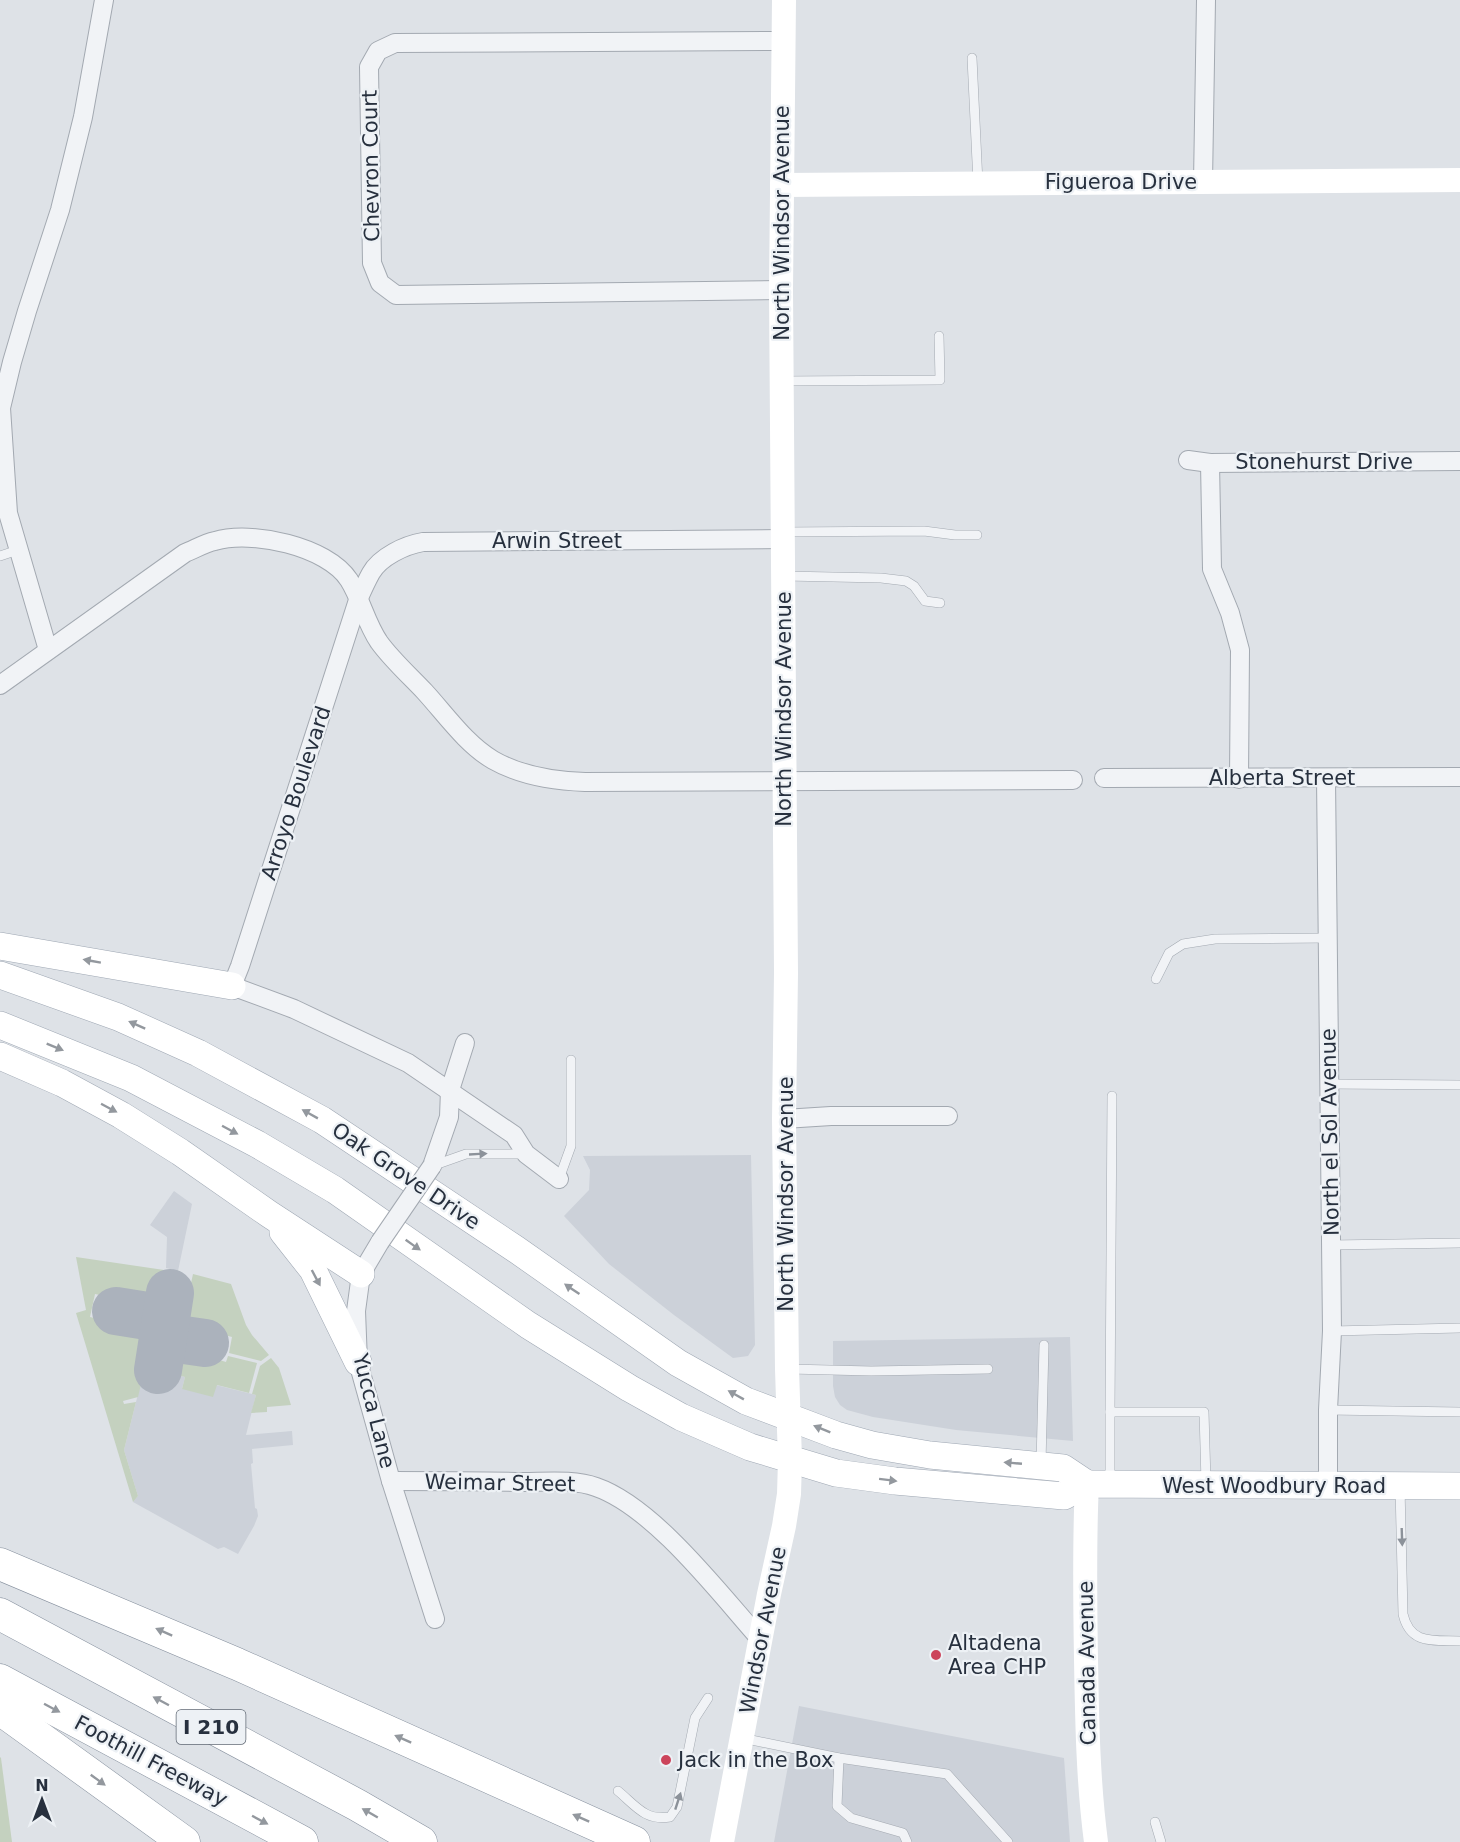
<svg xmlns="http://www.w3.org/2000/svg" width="1460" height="1842" font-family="'DejaVu Sans',sans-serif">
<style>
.built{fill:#ccd1d9}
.green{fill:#c4d1bf}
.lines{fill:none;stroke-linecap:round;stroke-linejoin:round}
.taxiway{stroke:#abb2bc;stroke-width:48}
.lane-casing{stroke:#a3a9b1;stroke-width:10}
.street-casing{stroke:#a3a9b1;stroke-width:20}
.primary-casing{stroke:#9ea7b3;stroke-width:28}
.highway-casing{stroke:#86909e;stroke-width:33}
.lane{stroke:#f1f3f6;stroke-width:9}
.street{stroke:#f1f3f6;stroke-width:18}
.secondary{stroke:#fff;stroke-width:24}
.primary{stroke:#fff;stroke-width:27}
.highway{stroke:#fff;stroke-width:32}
.street-bridge-casing{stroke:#a3a9b1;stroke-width:20;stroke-linecap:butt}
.street-bridge{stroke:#f1f3f6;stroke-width:18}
.oneway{fill:#93989e}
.oneway2{fill:#8c929a}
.poi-dot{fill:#cc445b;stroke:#edf1f5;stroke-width:2}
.labels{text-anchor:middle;stroke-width:4.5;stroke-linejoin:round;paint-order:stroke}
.shield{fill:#edf1f5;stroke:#626a75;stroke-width:1.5}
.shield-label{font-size:20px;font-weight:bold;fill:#27303e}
.street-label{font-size:21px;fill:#27303e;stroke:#edf1f5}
.poi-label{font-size:21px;fill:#27303e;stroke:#edf1f5;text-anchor:start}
</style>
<rect width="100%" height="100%" fill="#dee2e7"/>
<!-- built -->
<g class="built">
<polygon points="751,1155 755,1345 748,1356 733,1358 674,1315 609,1264 564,1216 589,1190 590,1170 583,1156"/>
<polygon points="174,1191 192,1204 178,1271 166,1268 167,1237 150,1225"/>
<polygon points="1070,1337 1073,1441 956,1430 873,1417 847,1410 840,1405 835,1397 833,1386 833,1341"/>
<polygon points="145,1366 185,1377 182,1389 216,1385 256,1395 246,1435 292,1431 293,1445 252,1449 253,1463 251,1464 255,1508 257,1509 258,1516 254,1526 238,1554 224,1547 218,1549 133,1502 138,1496 124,1450"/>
<polygon points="799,1706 1064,1758 1070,1842 774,1842"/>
</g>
<!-- green -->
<g class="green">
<polygon points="76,1257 164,1270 160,1291 163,1292 160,1311 155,1313 117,1307 118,1299 95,1294 90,1317 113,1322 115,1315 153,1321 158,1326 150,1368 145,1367 138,1397 123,1401 124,1404 136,1402 124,1450 138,1496 133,1502 76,1313 86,1310"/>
<polygon points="193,1274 231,1284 246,1325 252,1335 269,1355 261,1361 229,1353 232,1337 209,1331 206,1339 176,1335 171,1330 177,1295 188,1297"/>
<polygon points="175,1343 204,1347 203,1355 226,1362 228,1356 257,1363 249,1393 217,1385 213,1397 182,1389 185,1377 165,1372 169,1345"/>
<polygon points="271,1358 279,1368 291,1405 267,1407 267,1412 251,1413 256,1395 252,1394 260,1366"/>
<polygon points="0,1757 1,1758 12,1842 0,1842"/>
</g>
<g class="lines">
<!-- taxiway -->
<g class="taxiway">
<polyline points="116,1311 166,1319"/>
<polyline points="163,1337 205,1343"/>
<polyline points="158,1370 170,1293"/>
</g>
<!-- lane casing -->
<g class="lane-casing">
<g id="lane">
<polyline points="972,58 978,183"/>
<polyline points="782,381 940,380 939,336"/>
<polyline points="783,532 924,531 955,535 977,535"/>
<polyline points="0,556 18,550"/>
<polyline points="785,576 881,578 906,581 914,586 925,601 940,603"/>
<polyline points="1156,979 1169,953 1183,944 1215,939 1328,938"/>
<polyline points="1329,1084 1460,1085"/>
<polyline points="432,1166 466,1154 526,1154"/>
<polyline points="559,1179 571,1146 571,1060"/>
<polyline points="1331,1245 1460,1243"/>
<polyline points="1332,1331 1460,1328"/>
<polyline points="789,1369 871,1371 988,1369"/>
<polyline points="1328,1410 1460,1412"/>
<polyline points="1110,1412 1112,1096"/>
<polyline points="1041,1463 1044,1345"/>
<polyline points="1110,1482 1110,1412 1204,1412 1206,1482"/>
<path d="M1400 1487 1403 1614C1410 1645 1433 1640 1460 1641"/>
<polyline points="742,1738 839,1758 947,1774 1008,1842"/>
<polyline points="839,1758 837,1806 851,1818 903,1833 907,1842"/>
<path d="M618 1791C636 1806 645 1821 670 1817L677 1807 695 1718 708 1698"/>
<polyline points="1155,1822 1161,1842"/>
</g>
</g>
<!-- street casing -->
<g class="street-casing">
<g id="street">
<polyline points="1203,182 1206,0"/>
<polyline points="781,290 396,295 380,283 372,263 369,67 378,51 395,43 783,41"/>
<polyline points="1188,460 1210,463 1460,461"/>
<polyline points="1210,463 1212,569 1230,613 1240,650 1239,779"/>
<polyline points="48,650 8,513 1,408 12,362 27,311 60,210 83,117 104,0"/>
<path d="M0 685 185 553C195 549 205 543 215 541 251 530 327 546 349 580 361 599 366 623 379 642 392 660 410 676 425 692 446 715 466 744 493 760 521 776 554 781 585 782L1073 780"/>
<polyline points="1104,778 1460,777"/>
<polyline points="1326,778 1332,1331 1328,1410 1328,1485"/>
<polyline points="784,1119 831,1116 948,1116"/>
<polyline points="432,1166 449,1117 450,1090 465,1043"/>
<path d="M559 1179 526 1154 514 1135 408 1063 294 1009 232 986 240 966 358 600C362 591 366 582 371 573 380 557 405 545 423 542L783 539"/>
<polyline points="380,1242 361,1274 356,1311 358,1362 391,1481 435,1619"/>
<path d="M391 1481C435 1481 479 1481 523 1482 546 1482 574 1479 596 1487 654 1507 720 1594 761 1640"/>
</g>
</g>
<!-- primary casing -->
<g class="primary-casing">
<g id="primary">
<polyline points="0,946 232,986"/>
<polyline points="0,975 118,1017 198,1053 322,1120 517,1250 678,1363 746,1401 836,1435 872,1445 930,1455 1063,1468 1087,1484"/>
<polyline points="0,1025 131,1078 257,1144 335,1190 528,1325 629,1388 681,1417 750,1447 836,1473 895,1481 1064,1496 1087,1484 1460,1486"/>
<polyline points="0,1056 62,1083 121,1115 180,1152 269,1214 361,1274"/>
<polyline points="283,1232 313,1270 358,1362"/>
</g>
</g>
<!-- highway casing -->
<g class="highway-casing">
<g id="highway">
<polyline points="0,1564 237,1664 634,1842"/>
<polyline points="0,1614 357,1805 421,1842"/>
<polyline points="0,1680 302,1842"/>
<polyline points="0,1709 184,1842"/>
</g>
</g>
<!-- lane -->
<use href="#lane" class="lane"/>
<!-- street -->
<use href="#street" class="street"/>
<!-- secondary -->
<g class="secondary">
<polyline points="782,185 1460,180"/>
<path d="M1087 1484C1084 1543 1085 1600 1086 1659 1087 1720 1088 1781 1096 1842"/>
<polyline points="722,1842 769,1594 784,1526 789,1494 790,1460 787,1369 784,1119 786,973 781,290 784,0"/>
</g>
<!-- primary -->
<use href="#primary" class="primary"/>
<!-- highway -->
<use href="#highway" class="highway"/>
<!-- street-bridge casing -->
<g class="street-bridge-casing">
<polyline id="street-bridge" points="380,1242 432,1166"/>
</g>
<!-- street-bridge -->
<use href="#street-bridge" class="street-bridge"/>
</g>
<!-- one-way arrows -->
<defs><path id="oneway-solid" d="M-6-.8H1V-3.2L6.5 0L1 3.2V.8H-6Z" transform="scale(1.5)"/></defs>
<g class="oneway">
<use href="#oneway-solid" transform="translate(92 961) rotate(-170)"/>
<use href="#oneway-solid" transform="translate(137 1025) rotate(-156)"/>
<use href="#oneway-solid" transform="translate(55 1047) rotate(22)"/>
<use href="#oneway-solid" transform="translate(109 1108) rotate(28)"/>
<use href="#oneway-solid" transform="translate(310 1114) rotate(-151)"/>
<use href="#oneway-solid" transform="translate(230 1130) rotate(28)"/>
<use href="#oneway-solid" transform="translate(413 1245) rotate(35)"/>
<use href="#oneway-solid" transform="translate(316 1278) rotate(62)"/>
<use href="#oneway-solid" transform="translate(572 1289) rotate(-146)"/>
<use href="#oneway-solid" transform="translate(736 1395) rotate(-151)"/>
<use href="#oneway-solid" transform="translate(822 1429) rotate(-158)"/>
<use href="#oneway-solid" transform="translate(1013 1463) rotate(-175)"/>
<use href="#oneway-solid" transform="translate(888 1480) rotate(7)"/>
<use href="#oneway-solid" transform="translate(164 1632) rotate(-156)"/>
<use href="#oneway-solid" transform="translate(161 1701) rotate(-152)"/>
<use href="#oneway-solid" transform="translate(52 1708) rotate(28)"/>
<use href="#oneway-solid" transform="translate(403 1739) rotate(-156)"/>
<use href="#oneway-solid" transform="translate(98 1780) rotate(36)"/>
<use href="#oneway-solid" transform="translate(370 1813) rotate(-150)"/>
<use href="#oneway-solid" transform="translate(581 1818) rotate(-156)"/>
<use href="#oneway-solid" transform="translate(260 1820) rotate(28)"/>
</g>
<g class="oneway2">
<use href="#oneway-solid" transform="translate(478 1154) rotate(-3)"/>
<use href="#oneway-solid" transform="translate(1402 1537) rotate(88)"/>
<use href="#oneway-solid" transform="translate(678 1801) rotate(-72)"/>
</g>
<!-- markers -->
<g class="poi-dot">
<circle cx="936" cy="1655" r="6"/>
<circle cx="666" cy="1760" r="6"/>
</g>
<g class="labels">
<!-- shield labels -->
<rect class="shield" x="176.5" y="1710" width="69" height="34" rx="4.5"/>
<g class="shield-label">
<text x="211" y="1734">I 210</text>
</g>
<!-- street labels -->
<g class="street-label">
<text transform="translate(371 166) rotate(-91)" y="7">Chevron Court</text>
<text x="1121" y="189">Figueroa Drive</text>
<text transform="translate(782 223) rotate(-90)" y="7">North Windsor Avenue</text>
<text x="1324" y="469">Stonehurst Drive</text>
<text x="557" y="548">Arwin Street</text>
<text transform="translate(784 709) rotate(-90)" y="7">North Windsor Avenue</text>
<text x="1282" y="785">Alberta Street</text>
<text transform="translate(296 793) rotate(-72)" y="7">Arroyo Boulevard</text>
<text transform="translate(1330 1132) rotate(-91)" y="7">North el Sol Avenue</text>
<text transform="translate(406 1176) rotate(34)" y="7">Oak Grove Drive</text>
<text transform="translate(786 1194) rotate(-90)" y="7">North Windsor Avenue</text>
<text transform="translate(374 1411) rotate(76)" y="7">Yucca Lane</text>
<text transform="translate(500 1483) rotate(1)" y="7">Weimar Street</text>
<text x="1274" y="1493">West Woodbury Road</text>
<text transform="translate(763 1630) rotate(-79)" y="7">Windsor Avenue</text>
<text transform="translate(1087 1663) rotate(-91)" y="7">Canada Avenue</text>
<text transform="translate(151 1761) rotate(28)" y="7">Foothill Freeway</text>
</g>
<!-- poi labels -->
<g class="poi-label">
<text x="948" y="1650">Altadena<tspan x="948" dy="24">Area CHP</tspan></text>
<text x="678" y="1767">Jack in the Box</text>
</g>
</g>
<!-- north arrow -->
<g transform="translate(42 1800)" stroke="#edf1f5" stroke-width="4.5" paint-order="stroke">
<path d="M0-4.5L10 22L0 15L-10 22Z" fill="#27303e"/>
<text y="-9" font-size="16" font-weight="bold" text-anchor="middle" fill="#27303e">N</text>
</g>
</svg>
